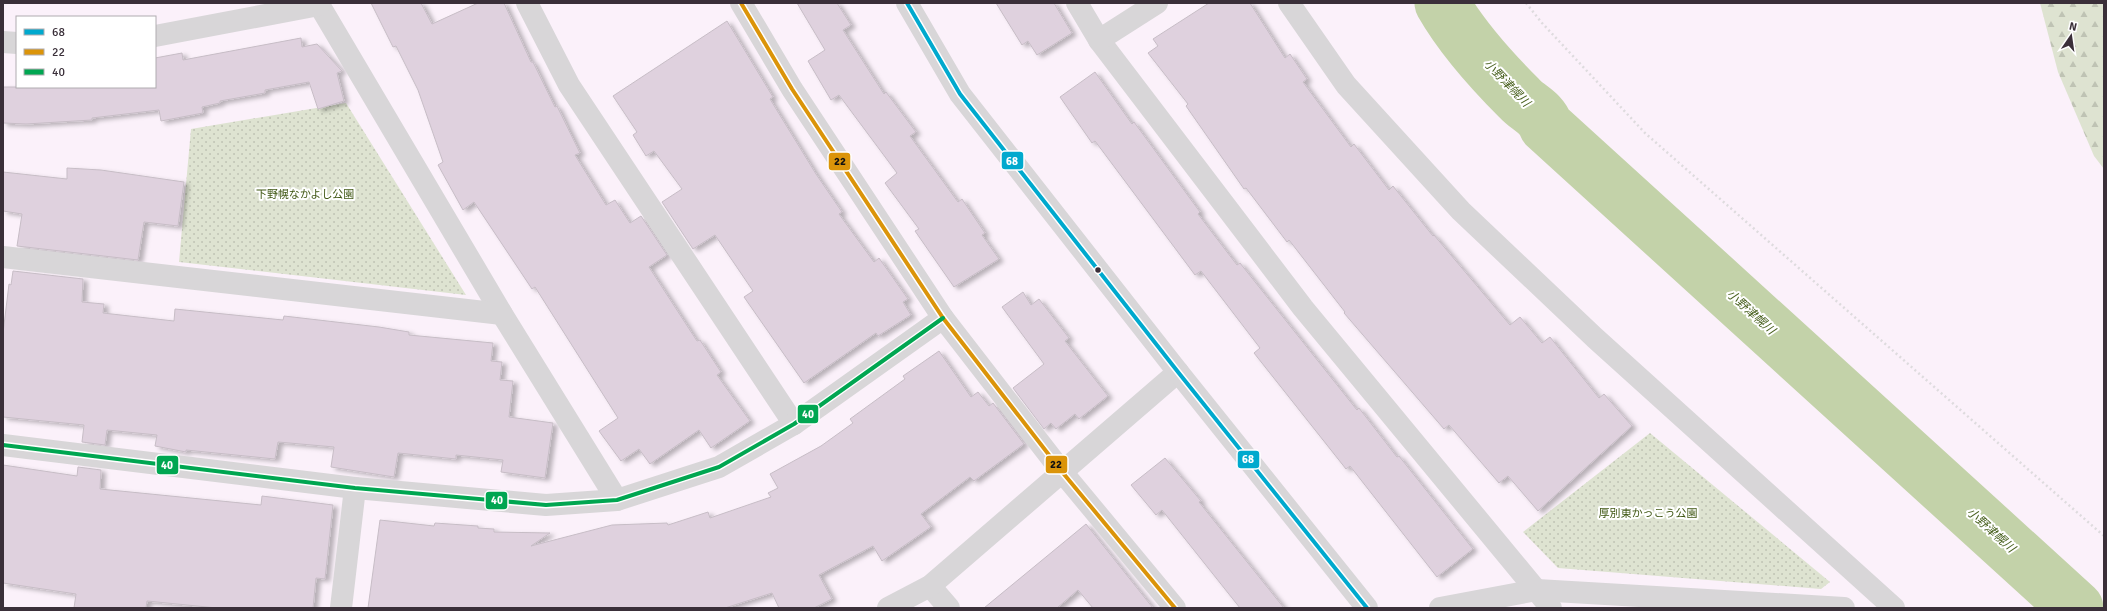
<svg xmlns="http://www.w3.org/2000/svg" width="2107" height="611" font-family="Signika,'Noto Sans JP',sans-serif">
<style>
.forest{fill:url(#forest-firs)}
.park{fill:url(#park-dots)}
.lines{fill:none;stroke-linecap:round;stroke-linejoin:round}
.river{stroke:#c3d2a9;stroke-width:55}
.building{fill:#dfd1de;stroke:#c7bdc6;filter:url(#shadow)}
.path{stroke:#dedbde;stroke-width:2.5;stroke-dasharray:2 3;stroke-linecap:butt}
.street{stroke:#d8d6d8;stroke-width:22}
.secondary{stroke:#d8d6d8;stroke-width:22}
.bus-1-casing{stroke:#fff;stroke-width:7}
.bus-2-casing{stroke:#fff;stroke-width:7}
.bus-3-casing{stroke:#fff;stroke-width:7}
.bus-1{stroke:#00a9ce;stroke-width:4}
.bus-2{stroke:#db9409;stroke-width:4}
.bus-3{stroke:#00a651;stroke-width:4}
.bus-dot{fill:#3a2f39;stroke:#fff;stroke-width:1.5}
.labels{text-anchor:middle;stroke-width:4;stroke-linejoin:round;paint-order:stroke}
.park-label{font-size:11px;fill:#415815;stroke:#fff}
.water-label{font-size:12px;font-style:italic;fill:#49611f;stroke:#fff}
.line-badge{stroke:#fff;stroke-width:1.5}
.badge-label{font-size:11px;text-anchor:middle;font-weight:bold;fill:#fff}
.pale-badge-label{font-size:11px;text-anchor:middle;font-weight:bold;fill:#111}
</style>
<defs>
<pattern id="forest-firs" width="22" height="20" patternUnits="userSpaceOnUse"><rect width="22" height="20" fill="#dee3d1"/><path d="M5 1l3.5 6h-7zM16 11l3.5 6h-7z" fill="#bfc3b4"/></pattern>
<pattern id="park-dots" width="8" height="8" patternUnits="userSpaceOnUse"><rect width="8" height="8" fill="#dee3d1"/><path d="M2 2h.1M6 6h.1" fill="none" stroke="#bfc3b4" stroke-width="1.8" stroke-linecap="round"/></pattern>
<filter id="shadow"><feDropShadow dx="4.5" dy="2.5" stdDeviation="2" flood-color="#0004"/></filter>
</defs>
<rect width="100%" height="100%" fill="#fbf1fa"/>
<!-- forest -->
<polygon class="forest" points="2040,3 2104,3 2104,169 2094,156 2058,72"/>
<!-- park -->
<g class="park">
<polygon points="346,103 466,295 179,262 191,129"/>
<polygon points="1650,433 1830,582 1821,589 1558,568 1523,532"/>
</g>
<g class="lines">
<!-- river -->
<path class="river" d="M1442 3C1462 38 1491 70 1519 98 1529 109 1541 112 1546 126L2076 608"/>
</g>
<!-- building -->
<g class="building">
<polygon points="371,3 421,3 432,24 478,3 504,3 531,62 533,62 555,107 557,106 580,153 575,155 606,205 615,200 630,223 641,216 667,255 649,267 697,341 700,340 721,372 717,375 750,421 711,448 699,430 650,464 639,449 621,461 599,431 618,418 535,287 532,289 474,202 463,210 438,165 443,162 418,90 396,46 393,47"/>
<polygon points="797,3 837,3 851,25 843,30 884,94 886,92 916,132 910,136 958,202 962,199 985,233 982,235 999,259 954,287 915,231 919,229 885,183 897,173 839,95 831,100 808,61 825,50"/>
<polygon points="996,3 1054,3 1072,33 1037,55 1028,41 1022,45"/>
<polygon points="1209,3 1250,3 1285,58 1290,54 1307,79 1303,82 1351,147 1354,144 1389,190 1393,186 1433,236 1434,235 1510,325 1520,317 1542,343 1550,337 1599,398 1604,394 1632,426 1538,511 1508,476 1499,483 1449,425 1444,429 1344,313 1345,312 1289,240 1287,242 1246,188 1244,189 1186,106 1188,104 1148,53 1158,46 1153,39"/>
<polygon points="727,21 773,97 770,99 816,174 842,212 839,214 874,262 879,258 908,299 903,302 911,315 878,336 876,333 804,383 744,297 753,291 715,235 693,249 662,202 682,189 654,151 646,156 633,135 637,132 613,96"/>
<polygon points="301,38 302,47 317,44 342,71 337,73 344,101 318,109 309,82 265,90 265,93 220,101 220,103 202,107 203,113 161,121 159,110 92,118 92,120 26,124 3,123 3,87 155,87 155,58 182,53 183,60"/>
<polygon points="1095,72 1132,124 1134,122 1200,212 1198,214 1237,265 1240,263 1357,410 1359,408 1397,457 1399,456 1473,549 1437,577 1350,466 1346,469 1254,353 1260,348 1201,271 1195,275 1095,141 1092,143 1060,97"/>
<polygon points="67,168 101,170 184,182 178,226 144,222 138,260 17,246 22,214 3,211 3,172 67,179"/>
<polygon points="13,271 83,279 82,302 104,304 103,313 174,321 175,309 283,320 284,316 379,327 409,332 409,335 493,343 491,361 502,362 500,380 513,381 509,417 553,423 545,478 501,472 503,460 456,455 456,459 398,453 394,477 331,467 334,447 278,442 275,459 186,450 186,452 155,446 157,435 107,430 105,445 82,442 84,425 3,417 3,333 9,284 11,285"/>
<polygon points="1023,292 1031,305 1039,299 1069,338 1065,341 1108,396 1079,419 1075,414 1056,429 1051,423 1044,429 1013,388 1044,364 1002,307"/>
<polygon points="939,351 971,397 978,392 989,406 993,403 1024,444 974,481 970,477 921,514 931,527 882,561 873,546 819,575 832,599 814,608 779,608 772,593 725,608 368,608 380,520 434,526 435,523 478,526 478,528 494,529 494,532 550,533 531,546 612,525 667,523 668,525 708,512 710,518 771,497 768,493 778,488 770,474 821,446 853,423 850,419 905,379 903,376"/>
<polygon points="1165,458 1201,501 1199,502 1284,608 1240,608 1162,510 1156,515 1131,485"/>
<polygon points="3,465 77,476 78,467 101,470 100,489 261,505 262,496 333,505 325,579 316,578 313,608 217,608 147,601 146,608 74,608 76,594 3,583"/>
<polygon points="1086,524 1153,608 1093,608 1078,590 1057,608 984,608"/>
</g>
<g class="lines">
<!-- path -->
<polyline class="path" points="1526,3 1542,23 1645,133 2104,536"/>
<!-- street -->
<g class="street">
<polyline points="318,3 502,314 617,500"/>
<polyline points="527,3 569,85 794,424"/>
<polyline points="741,3 792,89 943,318 1063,473 1175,608"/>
<polyline points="1077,3 1099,40 1303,308 1551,608"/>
<polyline points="1289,3 1346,85 1461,211 1595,338 1894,608"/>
<polyline points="155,36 319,5"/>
<polyline points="1099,40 1157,3"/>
<polyline points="3,42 17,43"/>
<polyline points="3,257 502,314"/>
<polyline points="3,445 355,488 546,505 617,500 719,467 794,424 943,318"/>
<polyline points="930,586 949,608"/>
<polyline points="341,608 355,488"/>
<polyline points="888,608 930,586 1178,372"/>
<polyline points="1440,608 1537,590 1844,608"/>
</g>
<!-- secondary -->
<polyline class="secondary" points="907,3 960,94 1178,372 1367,608"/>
<!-- bus-1 casing -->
<g class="bus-1-casing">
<polyline id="bus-1" points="907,3 960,94 1178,372 1367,608"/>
</g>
<!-- bus-2 casing -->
<g class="bus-2-casing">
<polyline id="bus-2" points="741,3 792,89 943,318 1063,473 1175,608"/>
</g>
<!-- bus-3 casing -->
<g class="bus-3-casing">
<polyline id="bus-3" points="3,445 355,488 546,505 617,500 719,467 794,424 943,318"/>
</g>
<!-- bus-1 -->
<use href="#bus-1" class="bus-1"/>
<!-- bus-2 -->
<use href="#bus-2" class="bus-2"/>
<!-- bus-3 -->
<use href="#bus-3" class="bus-3"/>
</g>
<!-- markers -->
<circle class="bus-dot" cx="1098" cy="270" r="3.5"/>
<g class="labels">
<!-- park labels -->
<g class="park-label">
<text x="305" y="198">下野幌なかよし公園</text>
<text x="1648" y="517">厚別東かっこう公園</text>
</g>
<!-- water labels -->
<g class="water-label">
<text transform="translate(1507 83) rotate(46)" y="4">小野津幌川</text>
<text transform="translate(1751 312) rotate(42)" y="4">小野津幌川</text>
<text transform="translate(1991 530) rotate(42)" y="4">小野津幌川</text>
</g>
</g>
<g class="line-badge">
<rect x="1001" y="151" width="23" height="19" rx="4" fill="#00a9ce"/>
<rect x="828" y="152" width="23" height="19" rx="4" fill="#db9409"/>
<rect x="797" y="404" width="22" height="20" rx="4" fill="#00a651"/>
<rect x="1237" y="450" width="23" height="19" rx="4" fill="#00a9ce"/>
<rect x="1045" y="455" width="23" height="19" rx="4" fill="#db9409"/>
<rect x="156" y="455" width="23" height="20" rx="4" fill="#00a651"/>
<rect x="485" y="491" width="23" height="19" rx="4" fill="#00a651"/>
</g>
<g class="badge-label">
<text x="1012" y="165">68</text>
<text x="808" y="418">40</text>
<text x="1248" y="463">68</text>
<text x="167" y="469">40</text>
<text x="497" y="504">40</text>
</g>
<g class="pale-badge-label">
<text x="840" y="165">22</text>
<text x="1056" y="468">22</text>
</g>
<!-- border -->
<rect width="2107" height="611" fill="none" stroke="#3a2f39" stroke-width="8"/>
<!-- legend -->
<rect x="16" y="16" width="140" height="72" fill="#ffffff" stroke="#b0acb0"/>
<rect x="24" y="29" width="20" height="6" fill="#00a9ce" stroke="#b0acb0"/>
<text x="52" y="36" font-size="12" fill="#3a2f39">68</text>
<rect x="24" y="49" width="20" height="6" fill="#db9409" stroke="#b0acb0"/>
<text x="52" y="56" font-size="12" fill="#3a2f39">22</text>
<rect x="24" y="69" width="20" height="6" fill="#00a651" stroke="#b0acb0"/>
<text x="52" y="76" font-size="12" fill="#3a2f39">40</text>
<!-- north arrow -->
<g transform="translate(2071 36) rotate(13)" stroke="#ffffff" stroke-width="3" paint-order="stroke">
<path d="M0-3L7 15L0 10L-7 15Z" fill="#3a2f39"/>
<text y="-6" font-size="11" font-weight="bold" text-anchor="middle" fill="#3a2f39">N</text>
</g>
</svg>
